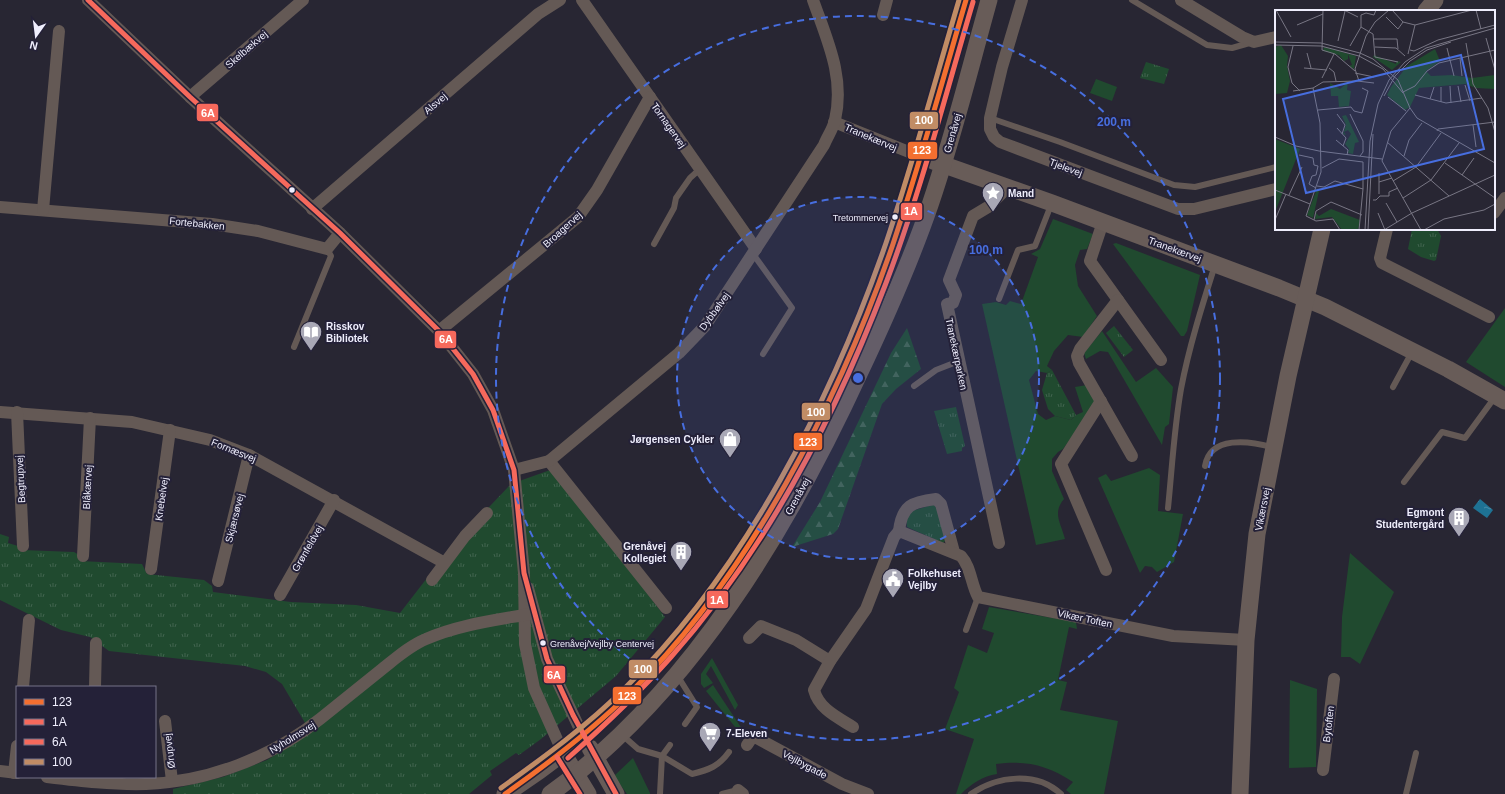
<svg xmlns="http://www.w3.org/2000/svg" width="1505" height="794" font-family="Arial,sans-serif">
<style>
.grass{fill:#204a2f}
.forest{fill:url(#forest-firs)}
.park{fill:url(#park-tufts)}
.water{fill:url(#water-ripples)}
.lines{fill:none;stroke-linecap:round;stroke-linejoin:round}
.lane{stroke:#645955;stroke-width:6}
.street{stroke:#645955;stroke-width:12}
.secondary{stroke:#685c58;stroke-width:17}
.bus-1-casing{stroke:#242138;stroke-width:8}
.bus-2-casing{stroke:#242138;stroke-width:8}
.bus-3-casing{stroke:#242138;stroke-width:8}
.bus-4-casing{stroke:#242138;stroke-width:8}
.bus-1{stroke:#f46f30;stroke-width:5}
.bus-2{stroke:#f6695c;stroke-width:5}
.bus-3{stroke:#f6695c;stroke-width:5}
.bus-4{stroke:#c18c65;stroke-width:5}
.ring{fill:none;stroke:#476edf;stroke-width:2;stroke-dasharray:7 5}
.bus-dot{fill:#efeefd;stroke:#242138;stroke-width:1.5}
.labels{text-anchor:middle;stroke-width:4;stroke-linejoin:round;paint-order:stroke}
.bus-label{font-size:9px;fill:#efeefd;stroke:#242138;text-anchor:end}
.street-label{font-size:10px;fill:#efeefd;stroke:#242138}
.poi-label{font-size:10px;font-weight:bold;fill:#efeefd;stroke:#242138;text-anchor:start}
.inset-road{fill:none;stroke:#787684;stroke-width:1}
.view{fill:#476edf;fill-opacity:0.15;stroke:#476edf;stroke-width:2}
.inset-edge{fill:none;stroke:#efeefd;stroke-width:2}
.centre{fill:#476edf;stroke:#242138;stroke-width:2}
.ring-label{font-size:12px;text-anchor:middle;font-weight:bold;fill:#476edf;stroke:#242138;stroke-width:4;stroke-linejoin:round;paint-order:stroke}
.line-badge{stroke:#242138;stroke-width:1.5}
.badge-label{font-size:11px;text-anchor:middle;font-weight:bold;fill:#fff}
</style>
<defs>
<pattern id="forest-firs" width="22" height="20" patternUnits="userSpaceOnUse"><rect width="22" height="20" fill="#204a2f"/><path d="M5 1l3.5 6h-7zM16 11l3.5 6h-7z" fill="#41644e"/></pattern>
<pattern id="park-tufts" width="24" height="20" patternUnits="userSpaceOnUse"><rect width="24" height="20" fill="#204a2f"/><path d="M3 7l-1-3M5 7V3M7 7l1-3M15 17l-1-3M17 17v-4M19 17l1-3" fill="none" stroke="#41644e"/></pattern>
<pattern id="water-ripples" width="26" height="14" patternUnits="userSpaceOnUse"><rect width="26" height="14" fill="#1e7294"/><path d="M2 4q2-2 4 0t4 0M15 11q2-2 4 0t4 0" fill="none" stroke="#4a8da9"/></pattern>
</defs>
<rect width="100%" height="100%" fill="#282633"/>
<!-- grass -->
<g class="grass">
<polygon points="1096,79 1117,87 1112,101 1090,93"/>
<path d="M1053 219 1093 234 1087 249 1080 250 1075 265 1078 286 1097 316 1083 337 1068 335 1054 351 1047 366 1052 370 1047 373 1036 371 1029 380 1038 414 1046 420 1055 416 1071 420 1076 415 1083 412 1075 387 1087 385 1095 400 1093 408 1063 449 1058 452 1052 459V471L1064 499C1052 513 1061 523 1065 539L1036 545 982 304 996 302 1006 305 1010 301 1021 304 1038 257 1031 254 1040 249Z"/>
<polygon points="1116,243 1200,275 1187,331 1184,336 1181,336 1113,244"/>
<polygon points="1505,308 1505,387 1466,362"/>
<polygon points="1102,331 1136,382 1156,368 1173,387 1169,424 1165,427 1162,445 1108,352 1100,351 1086,359 1084,353"/>
<polygon points="1149,468 1160,475 1158,511 1183,514 1174,562 1157,572 1152,567 1145,566 1140,573 1098,478 1106,474 1111,481"/>
<polygon points="1350,553 1394,592 1360,664 1350,657 1341,657 1342,617"/>
<path d="M989 607 1076 622 1077 629 1069 627 1058 680 1067 682 1060 710 1118 721 1104 794H1071L1066 790 1073 782C1047 765 1026 760 996 764L997 774C983 776 971 784 961 794H956L974 739 945 729 959 692 954 688 968 645 987 653 994 633 982 629Z"/>
<polygon points="712,658 738,705 735,710 711,666 706,674 713,683 704,688 701,684 701,674"/>
<polygon points="1290,680 1317,689 1316,767 1289,768"/>
<polygon points="713,685 746,735 740,733 706,691"/>
<polygon points="633,758 650,793 650,794 627,794 614,776"/>
</g>
<!-- forest -->
<polygon class="forest" points="907,328 921,369 896,389 882,404 838,529 833,534 792,547 820,502 891,353"/>
<!-- park -->
<g class="park">
<polygon points="1146,62 1169,69 1164,84 1140,78"/>
<polygon points="1412,229 1437,229 1441,236 1436,260 1434,261 1421,257 1408,249"/>
<polygon points="1114,326 1133,350 1124,357 1106,333"/>
<polygon points="1052,370 1076,415 1071,420 1055,416 1048,409 1042,390 1047,373"/>
<polygon points="956,407 965,446 962,448 962,451 947,454 934,411"/>
<polygon points="553,469 665,617 616,676 541,739 519,755 516,753 490,771 492,775 469,794 173,794 173,789 223,777 267,760 311,733 282,684 266,672 245,666 109,651 90,637 61,630 0,600 0,534 9,537 8,543 18,546 22,550 74,552 79,555 80,561 142,564 147,574 204,580 212,586 213,592 291,602 356,605 400,613 451,547 511,484"/>
<polygon points="932,505 934,505 938,510 945,541 943,543 907,527 906,517 912,511"/>
</g>
<!-- water -->
<polygon class="water" points="1480,499 1493,510 1487,518 1473,508"/>
<g class="lines">
<!-- lane -->
<g class="lane">
<polyline points="1132,0 1207,45 1232,48 1253,42"/>
<polyline points="990,118 1060,142 1174,185 1195,187 1276,167"/>
<polyline points="654,244 674,208 676,198 690,178 700,169"/>
<polyline points="753,254 792,308 763,354"/>
<polyline points="999,299 1018,250 1035,246 1051,205"/>
<polyline points="294,347 331,256 327,249"/>
<polyline points="914,386 936,370 959,361"/>
<polyline points="1393,387 1412,352"/>
<path d="M1205 466C1210 435 1250 441 1272 447"/>
<polyline points="1404,482 1442,432 1465,438 1495,397"/>
<path d="M1168 508C1172 469 1174 429 1181 389 1189 347 1202 306 1215 265"/>
<polyline points="966,630 978,597"/>
<polyline points="677,675 697,707 685,724"/>
<path d="M621 734 638 749 662 756 692 774C709 770 719 766 729 752"/>
<polyline points="660,794 662,756 670,745"/>
<polyline points="722,794 738,790"/>
<path d="M971 794C997 776 1036 771 1061 794"/>
<polyline points="1406,794 1416,753"/>
</g>
<!-- street -->
<g class="street">
<polyline points="88,0 190,97 340,233 439,331 473,374 493,410 514,470 524,573 525,644 534,688 563,753"/>
<polyline points="582,0 756,249"/>
<polyline points="1022,0 1002,67 990,118 990,129 994,137 1000,142 1178,209 1194,209 1276,189"/>
<polyline points="1181,0 1242,37 1254,42 1276,37"/>
<polyline points="883,15 887,0"/>
<polyline points="190,97 303,0"/>
<polyline points="834,122 919,156"/>
<polyline points="0,207 212,224 258,231 327,249 340,233"/>
<polyline points="312,209 538,14 560,0"/>
<polyline points="43,210 59,31"/>
<polyline points="1494,213 1505,198"/>
<polyline points="1103,222 1090,261 1161,360"/>
<polyline points="1387,229 1380,258 1382,263 1489,317"/>
<polyline points="1118,300 1080,349 1077,356 1079,363 1132,456"/>
<polyline points="439,331 578,217 597,190 650,97"/>
<polyline points="1101,401 1061,464 1106,570"/>
<polyline points="0,412 132,422 210,440 249,455 443,562"/>
<polyline points="17,412 23,546"/>
<polyline points="549,461 666,608"/>
<path d="M514 470 549 461 679 353 705 326 824 145C827 137 833 129 835 120 845 77 827 40 813 0"/>
<path d="M899 531C902 505 912 502 936 499L941 504 954 552"/>
<polyline points="999,543 947,304 953,303 956,295 949,280 973,216 988,207 1007,188"/>
<polyline points="83,556 90,418"/>
<polyline points="151,569 170,430"/>
<polyline points="432,580 465,536 487,513"/>
<polyline points="218,581 249,455"/>
<polyline points="528,588 547,659 583,736"/>
<polyline points="280,595 334,500"/>
<polyline points="749,638 761,626 796,640 830,661"/>
<polyline points="23,687 29,620"/>
<polyline points="95,687 96,643"/>
<polyline points="165,721 172,781"/>
<path d="M853 727C837 717 819 709 814 690L830 661 866 609 894 537 899 531 961 556C971 567 971 584 978 597L1173 636 1246 640"/>
<polyline points="747,745 753,736 842,784 868,794"/>
<polyline points="1323,770 1334,679"/>
<polyline points="0,771 17,773"/>
<polyline points="14,773 17,746"/>
<path d="M47 777C80 781 113 785 146 784 208 782 272 757 320 719 340 703 361 686 381 670 395 659 409 646 426 639 460 624 498 620 535 613"/>
<polyline points="738,790 743,794"/>
</g>
<!-- secondary -->
<g class="secondary">
<polyline points="1426,11 1435,0"/>
<polyline points="933,161 1052,203 1279,288 1325,307 1448,369 1505,401"/>
<polyline points="590,748 616,794"/>
<polyline points="563,753 588,794"/>
<path d="M505 794C689 678 805 479 880 280 914 189 938 93 966 0"/>
<path d="M550 794C691 692 788 528 860 372 886 317 910 263 930 205 953 138 970 68 989 0"/>
<polyline points="1240,794 1246,640 1257,534 1288,376 1322,229"/>
</g>
<!-- bus-1 casing -->
<g class="bus-1-casing">
<path id="bus-1" d="M505 794C549 763 591 731 630 693 749 576 839 401 893 244 920 164 942 82 966 0"/>
</g>
<!-- bus-2 casing -->
<g class="bus-2-casing">
<g id="bus-2">
<polyline points="557,757 580,794"/>
<path d="M568 758C604 726 639 693 671 657 767 549 835 417 886 283 921 191 945 96 973 2"/>
</g>
</g>
<!-- bus-3 casing -->
<g class="bus-3-casing">
<polyline id="bus-3" points="88,0 190,97 340,233 439,331 473,374 493,410 514,470 524,573 547,659 573,715 616,794"/>
</g>
<!-- bus-4 casing -->
<g class="bus-4-casing">
<path id="bus-4" d="M501 788C544 757 587 726 625 688 744 572 832 399 886 243 913 163 935 81 959 0"/>
</g>
<!-- bus-1 -->
<use href="#bus-1" class="bus-1"/>
<!-- bus-2 -->
<use href="#bus-2" class="bus-2"/>
<!-- bus-3 -->
<use href="#bus-3" class="bus-3"/>
<!-- bus-4 -->
<use href="#bus-4" class="bus-4"/>
</g>
<!-- distance rings -->
<circle cx="858" cy="378" r="181" fill="#476edf" fill-opacity=".12"/>
<g class="ring">
<circle cx="858" cy="378" r="181"/>
<circle cx="858" cy="378" r="362"/>
</g>
<!-- icons -->
<defs>
<g id="sight-pin" transform="scale(1.15)"><path d="M0 17L-7.5 6A9.5 9.5 0 1 1 7.5 6Z" fill="#a9a8b6" stroke="#242138"/><path d="M0-6L1.8-2.2L6-1.7L2.9 1.2L3.7 5.4L0 3.3L-3.7 5.4L-2.9 1.2L-6-1.7L-1.8-2.2Z" fill="#fff"/></g>
<g id="library-pin" transform="scale(1.15)"><path d="M0 17L-7.5 6A9.5 9.5 0 1 1 7.5 6Z" fill="#a9a8b6" stroke="#242138"/><path d="M-6-4Q-3-5.5-.7-3.5V5Q-3 3-6 4ZM6-4Q3-5.5 .7-3.5V5Q3 3 6 4Z" fill="#fff"/></g>
<g id="shop-pin" transform="scale(1.15)"><path d="M0 17L-7.5 6A9.5 9.5 0 1 1 7.5 6Z" fill="#a9a8b6" stroke="#242138"/><path d="M-5-2.5h2.3a2.7 3.5 0 0 1 5.4 0H5L5.5 6h-11ZM-1.5-2.5h3a1.5 2.3 0 0 0-3 0Z" fill="#fff"/></g>
<g id="building-pin" transform="scale(1.15)"><path d="M0 17L-7.5 6A9.5 9.5 0 1 1 7.5 6Z" fill="#a9a8b6" stroke="#242138"/><path d="M-4-6H4V6H1V3H-1V6H-4ZM-2.5-4.3h1.7v1.8h-1.7ZM.8-4.3h1.7v1.8H.8ZM-2.5-1h1.7V.8h-1.7ZM.8-1h1.7V.8H.8Z" fill="#fff"/></g>
<g id="civic-pin" transform="scale(1.15)"><path d="M0 17L-7.5 6A9.5 9.5 0 1 1 7.5 6Z" fill="#a9a8b6" stroke="#242138"/><path d="M-.6-6.5H3V-4.5H.6V-3L4-1V1h2V6H-6V1h2V-1L-.6-3ZM-1.2 2.5V6h2.4V2.5Z" fill="#fff"/></g>
<g id="supermarket-pin" transform="scale(1.15)"><path d="M0 17L-7.5 6A9.5 9.5 0 1 1 7.5 6Z" fill="#a9a8b6" stroke="#242138"/><path d="M-6-5.5h2.5l.6 2H6L4.5 2H-2.5L-4.4-4H-6ZM-1.5 3.2a1.3 1.3 0 1 0 .1 0ZM3 3.2a1.3 1.3 0 1 0 .1 0Z" fill="#fff"/></g>
</defs>
<g fill-rule="evenodd">
<use href="#sight-pin" x="993" y="193"/>
<use href="#library-pin" x="311" y="332"/>
<use href="#shop-pin" x="730" y="439"/>
<use href="#building-pin" x="1459" y="518"/>
<use href="#building-pin" x="681" y="552"/>
<use href="#civic-pin" x="893" y="579"/>
<use href="#supermarket-pin" x="710" y="733"/>
</g>
<!-- markers -->
<g class="bus-dot">
<circle cx="292" cy="190" r="3.5"/>
<circle cx="895" cy="217" r="3.5"/>
<circle cx="543" cy="643" r="3.5"/>
</g>
<g class="labels">
<!-- bus labels -->
<g class="bus-label">
<text x="888" y="221">Tretommervej</text>
<text x="550" y="647" text-anchor="start">Grenåvej/Vejlby Centervej</text>
</g>
<!-- street labels -->
<g class="street-label">
<text transform="translate(246 49) rotate(-41)" y="4">Skelbækvej</text>
<text transform="translate(435 103) rotate(-41)" y="4">Alsvej</text>
<text transform="translate(669 125) rotate(55)" y="4">Tornagervej</text>
<text transform="translate(952 133) rotate(-74)" y="4">Grenåvej</text>
<text transform="translate(871 137) rotate(23)" y="4">Tranekærvej</text>
<text transform="translate(1066 167) rotate(20)" y="4">Tjelevej</text>
<text transform="translate(197 223) rotate(6)" y="4">Fortebakken</text>
<text transform="translate(562 229) rotate(-42)" y="4">Broagervej</text>
<text transform="translate(1175 249) rotate(20)" y="4">Tranekærvej</text>
<text transform="translate(714 311) rotate(-54)" y="4">Dybbølvej</text>
<text transform="translate(957 354) rotate(78)" y="4">Tranekærparken</text>
<text transform="translate(234 450) rotate(22)" y="4">Fornæsvej</text>
<text transform="translate(20 479) rotate(-93)" y="4">Begtrupvej</text>
<text transform="translate(87 487) rotate(-87)" y="4">Blåkærvej</text>
<text transform="translate(797 496) rotate(-61)" y="4">Grenåvej</text>
<text transform="translate(161 499) rotate(-82)" y="4">Knebelvej</text>
<text transform="translate(1262 509) rotate(-79)" y="4">Vikærsvej</text>
<text transform="translate(234 518) rotate(-76)" y="4">Skjærsøvej</text>
<text transform="translate(307 548) rotate(-60)" y="4">Grønfeldvej</text>
<text transform="translate(1085 618) rotate(12)" y="4">Vikær Toften</text>
<text transform="translate(1328 724) rotate(-83)" y="4">Bytoften</text>
<text transform="translate(292 737) rotate(-32)" y="4">Nyholmsvej</text>
<text transform="translate(169 751) rotate(-97)" y="4">Ørupvej</text>
<text transform="translate(805 764) rotate(28)" y="4">Vejlbygade</text>
</g>
<!-- poi labels -->
<g class="poi-label">
<text x="1008" y="197">Mand</text>
<text x="326" y="330">Risskov<tspan x="326" dy="12">Bibliotek</tspan></text>
<text x="714" y="443" text-anchor="end">Jørgensen Cykler</text>
<text x="1444" y="516" text-anchor="end">Egmont<tspan x="1444" dy="12">Studentergård</tspan></text>
<text x="666" y="550" text-anchor="end">Grenåvej<tspan x="666" dy="12">Kollegiet</tspan></text>
<text x="908" y="577">Folkehuset<tspan x="908" dy="12">Vejlby</tspan></text>
<text x="726" y="737">7-Eleven</text>
</g>
</g>
<!-- overview -->
<g transform="translate(1275 10)">
<rect width="220" height="220" fill="#282633"/>
<path d="M49 37 81 46 79 59 74 56 77 55 73 44V49L69 51 64 45 48 41ZM99 45 121 54V51L126 52 117 60 98 47ZM73 72 72 80 76 81 74 96 64 97 63 86H56L55 73 65 79ZM71 105 84 132 80 133 78 144 73 143 74 139 70 134 76 124 73 120 69 122 71 125 68 124 71 115 67 106ZM0 129 25 139 0 202ZM42 179 44 181 38 208 32 205Z" fill="#204a2f"/>
<path d="M6 35 13 46 12 56 15 71 12 83 0 84V37Z" fill="#204a2f"/>
<path d="M160 39 165 51 151 61 156 66 177 65 197 68 220 65V79L201 78 190 74 144 78 135 97 130 100 112 85 116 77 132 56ZM56 199 85 210 83 220H67L57 207 40 209 41 203 44 206Z" fill="#204a2f"/>
<path class="inset-road" d="M1 0 16 27M48 0 47 40 60 44 80 61M69 0 83 7M117 0 128 12 140 15M201 0 206 19M111 7 123 19 128 12M22 15 48 4M86 17V5L91 3 99 5 101 0M211 28 220 60M99 29H122L123 39M63 31 70 1M0 32 46 33 85 43 98 49 123 70 135 98 142 108 220 153M191 33 198 74 213 98 220 122M0 35 46 36 84 46 108 59 128 83M18 36 13 57 17 73 25 81M75 36 86 17 98 24 100 47 123 52M100 37 121 38 130 46M172 38 179 66M135 40 139 41 163 30 220 15M32 43 36 58M133 44 140 15 197 0M185 48 187 66M29 58 52 60M54 58 59 62 61 71M80 63 99 67M47 68 59 44M84 71 80 59 91 26 100 12 114 0M190 75 195 91M175 76 176 93M183 76 186 92M38 78 45 113 46 162 31 206 41 211 58 209 65 220M18 81 38 78 48 72 82 71 99 73M128 82 140 76 152 61 164 53 220 40M140 85 171 93 207 88M109 86 120 66 135 51 152 40 176 32M113 87 131 101M155 89 159 77M166 92V77M135 98 116 121 107 151 146 220M43 100 76 97 79 101 87 103 93 81 87 78M62 104 70 115 67 124M75 104 88 131V142L85 146M198 115 201 137M62 118 71 128 68 136M162 121 163 119 220 112M0 127 21 136 44 141 107 149M61 130 73 140 72 145M112 132 174 186M24 145 38 148 39 155 43 156 41 165 37 166 34 174 41 178M129 146 134 130 147 113M170 153 220 188M187 165 199 148M118 171 141 157 166 123M104 172 117 168M42 176 49 177 60 171 88 179V152L64 149 47 158M0 180 35 194M104 184V163M14 185 27 157M128 188 156 170 184 133M98 190H101L105 186H114V182L123 178M111 193 122 212M103 203 110 220M0 210 11 184M39 210 41 201 56 192 87 205M84 220 88 179M90 220 95 131 103 94 114 70 130 52 151 38 220 18M93 220 98 124M109 220 137 203 220 165M149 220 169 209 209 200 220 194"/>
<path class="view" d="M186 45 209 139 31 183 8 89Z"/>
<rect width="220" height="220" class="inset-edge"/>
</g>
<circle cx="858" cy="378" r="6" class="centre"/>
<g class="ring-label">
<text x="1114" y="126">200 m</text>
<text x="986" y="254">100 m</text>
</g>
<g class="line-badge">
<rect x="196" y="103" width="23" height="19" rx="4" fill="#f6695c"/>
<rect x="909" y="111" width="30" height="19" rx="4" fill="#c18c65"/>
<rect x="907" y="141" width="31" height="19" rx="4" fill="#f46f30"/>
<rect x="900" y="202" width="23" height="19" rx="4" fill="#f6695c"/>
<rect x="434" y="330" width="23" height="19" rx="4" fill="#f6695c"/>
<rect x="801" y="402" width="30" height="19" rx="4" fill="#c18c65"/>
<rect x="793" y="432" width="30" height="19" rx="4" fill="#f46f30"/>
<rect x="706" y="590" width="23" height="19" rx="4" fill="#f6695c"/>
<rect x="628" y="659" width="30" height="20" rx="4" fill="#c18c65"/>
<rect x="543" y="665" width="23" height="19" rx="4" fill="#f6695c"/>
<rect x="612" y="686" width="30" height="19" rx="4" fill="#f46f30"/>
</g>
<g class="badge-label">
<text x="208" y="117">6A</text>
<text x="924" y="124">100</text>
<text x="922" y="154">123</text>
<text x="911" y="215">1A</text>
<text x="446" y="343">6A</text>
<text x="816" y="416">100</text>
<text x="808" y="446">123</text>
<text x="717" y="604">1A</text>
<text x="643" y="673">100</text>
<text x="554" y="679">6A</text>
<text x="627" y="700">123</text>
</g>
<!-- legend -->
<rect x="16" y="686" width="140" height="92" fill="#242138" stroke="#757387"/>
<rect x="24" y="699" width="20" height="6" fill="#f46f30" stroke="#757387"/>
<text x="52" y="706" font-size="12" fill="#efeefd">123</text>
<rect x="24" y="719" width="20" height="6" fill="#f6695c" stroke="#757387"/>
<text x="52" y="726" font-size="12" fill="#efeefd">1A</text>
<rect x="24" y="739" width="20" height="6" fill="#f6695c" stroke="#757387"/>
<text x="52" y="746" font-size="12" fill="#efeefd">6A</text>
<rect x="24" y="759" width="20" height="6" fill="#c18c65" stroke="#757387"/>
<text x="52" y="766" font-size="12" fill="#efeefd">100</text>
<!-- north arrow -->
<g transform="translate(36 36) rotate(194)" stroke="#242138" stroke-width="3" paint-order="stroke">
<path d="M0-3L7 15L0 10L-7 15Z" fill="#efeefd"/>
<text y="-6" font-size="11" font-weight="bold" text-anchor="middle" fill="#efeefd">N</text>
</g>
</svg>
